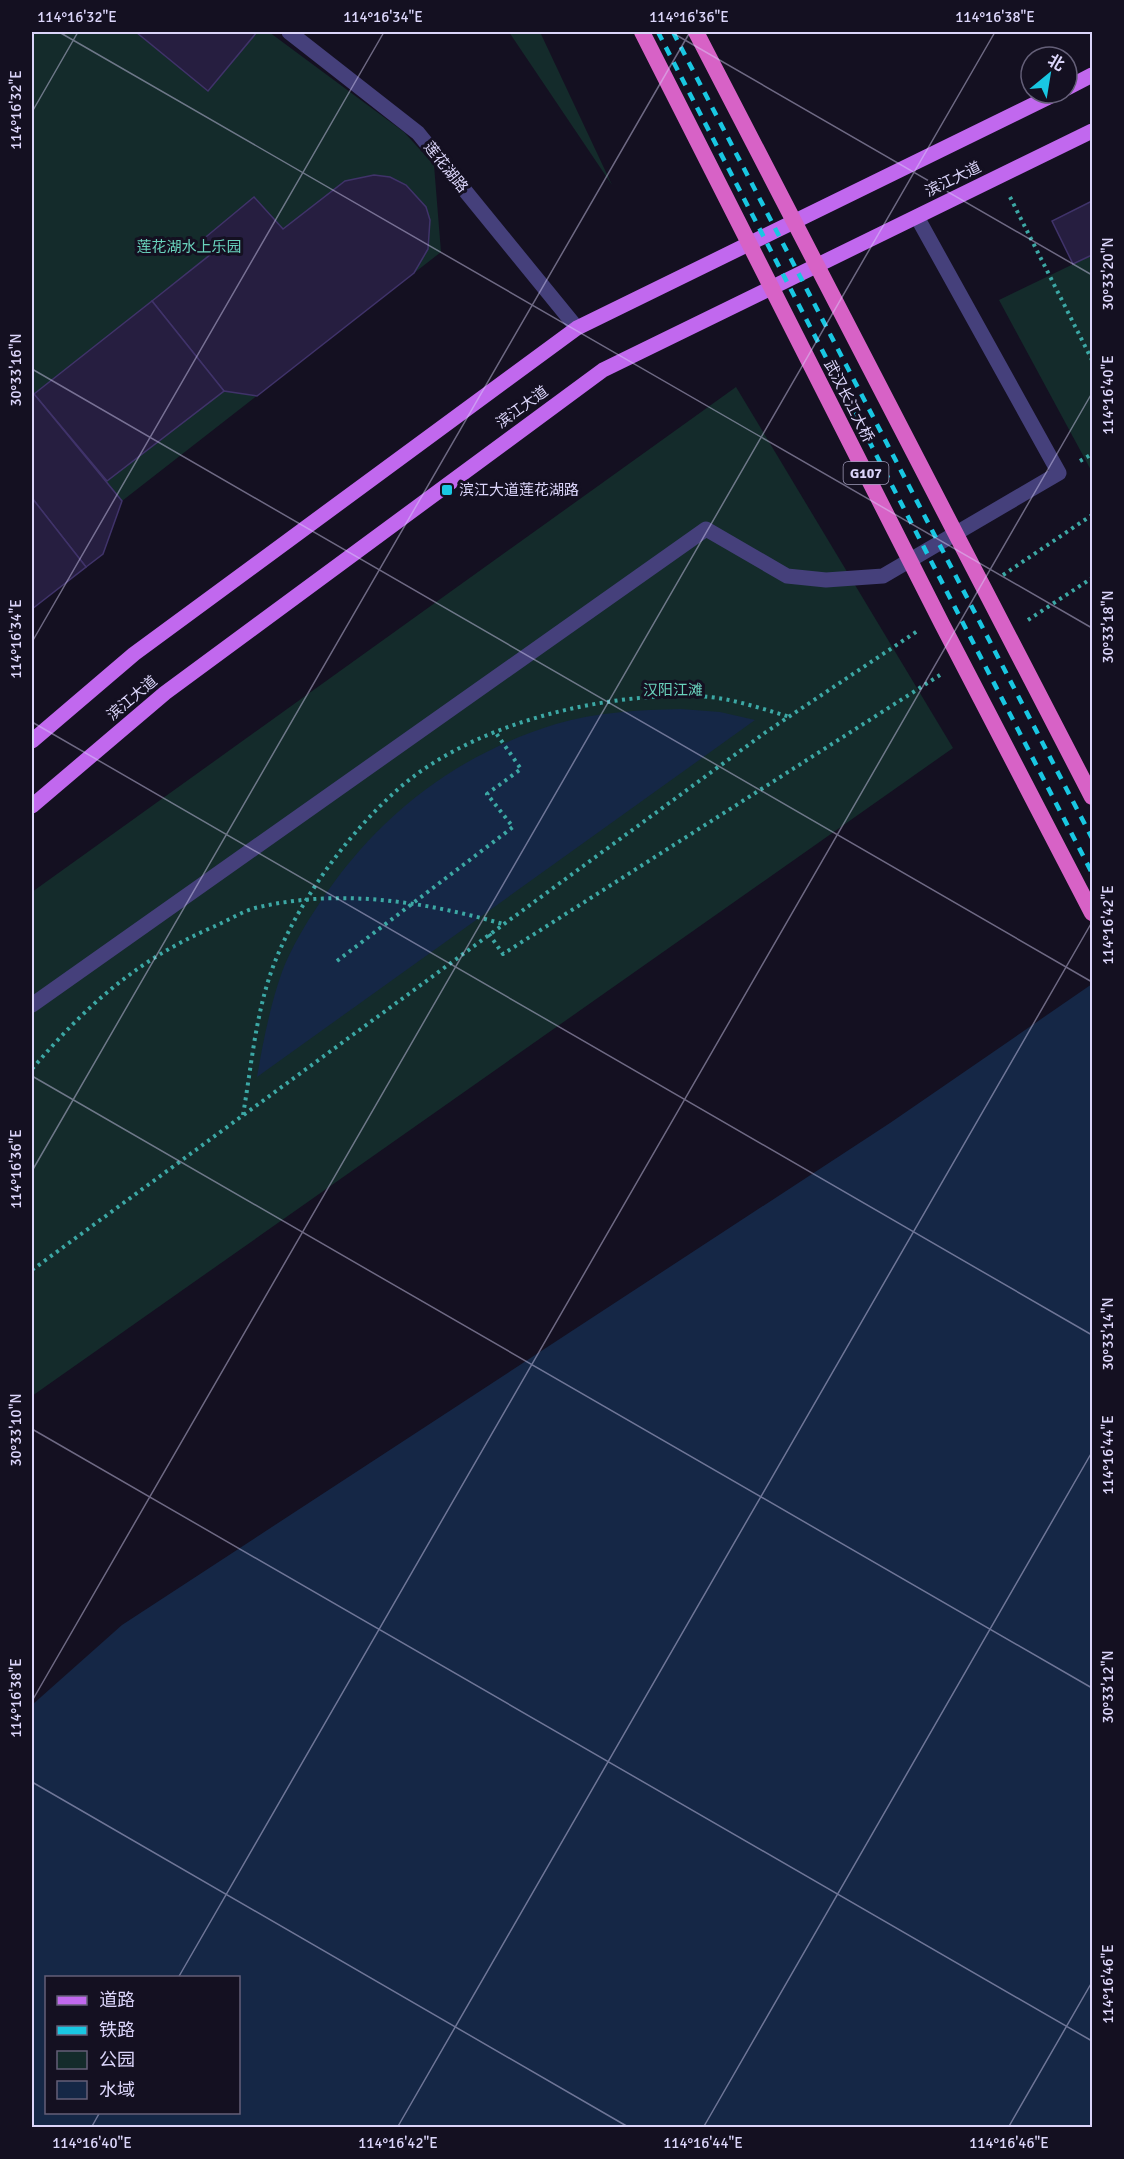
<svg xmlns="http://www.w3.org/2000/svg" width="1124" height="2159" font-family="Signika,'Noto Sans SC',sans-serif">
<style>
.green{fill:#142b2b}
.water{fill:#152746;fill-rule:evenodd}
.building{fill:#261e40;stroke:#40336a;stroke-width:1.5}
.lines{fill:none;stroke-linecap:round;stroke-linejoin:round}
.path{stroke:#3ca8a5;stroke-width:4;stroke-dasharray:3 4.5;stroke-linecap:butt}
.service{stroke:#45407b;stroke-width:15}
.tertiary{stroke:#45407b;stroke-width:15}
.primary{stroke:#c168ee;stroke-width:15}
.rail{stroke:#19c7e2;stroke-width:4.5;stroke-dasharray:9 8;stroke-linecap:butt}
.trunk-bridge{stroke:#d762c6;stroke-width:16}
.ticks{fill:none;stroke:#dbd5fa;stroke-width:1.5;stroke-opacity:0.45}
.poi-dot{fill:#19c7e2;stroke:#141021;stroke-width:2}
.labels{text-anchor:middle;stroke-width:6;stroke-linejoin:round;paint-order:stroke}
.shield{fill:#141021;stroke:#9f9ab9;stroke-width:1.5}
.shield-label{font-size:14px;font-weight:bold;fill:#dbd5fa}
.street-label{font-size:15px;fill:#dbd5fa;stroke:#141021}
.park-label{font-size:15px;fill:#69d2bc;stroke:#141021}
.poi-label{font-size:15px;fill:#dbd5fa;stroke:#141021;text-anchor:start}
.neatline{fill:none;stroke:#dbd5fa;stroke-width:2}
.ticks-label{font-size:15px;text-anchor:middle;fill:#dbd5fa}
</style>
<rect width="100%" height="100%" fill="#141021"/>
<!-- green -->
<g class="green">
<polygon points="32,32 136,32 208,91 257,32 269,32 404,132 434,165 441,252 122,501 103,554 32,609"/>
<polygon points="509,32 540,32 612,185"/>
<polygon points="1092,255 1092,472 999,300"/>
<polygon points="736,387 953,748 32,1396 32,892"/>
</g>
<!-- water -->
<g class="water">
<path d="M681 709 720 712 755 720 257 1077C263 1042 270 1006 282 972 291 948 305 925 319 904 376 817 455 755 556 724 596 712 639 710 681 709Z"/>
<path d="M1092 984V2127H32V1705L122 1625 890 1123ZM46 1978H238V2112H46Z"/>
</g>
<!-- building -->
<g class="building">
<polygon points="136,32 257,32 208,91"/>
<polygon points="374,175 390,177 406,185 426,207 430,220 428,249 414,273 257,396 224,391 152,301 211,254 201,241 254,197 283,229 345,181"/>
<polygon points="1092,201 1092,255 1073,264 1052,221"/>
<polygon points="152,301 224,391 107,481 34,394"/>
<polygon points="34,394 122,501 103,554 86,567 32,498 32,396"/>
<polygon points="32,498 86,567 32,609"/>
</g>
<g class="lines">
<!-- path -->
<g class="path">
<polyline points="1010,197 1092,360"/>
<polyline points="1080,461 1092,454"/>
<polyline points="1003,575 1092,515"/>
<polyline points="1028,620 1092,578"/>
<polyline points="489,934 503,954 940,675"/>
<polyline points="337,961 513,827 487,794 521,769 496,733"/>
<path d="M32 1069C86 1006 135 961 213 927 227 921 241 912 255 908 337 888 423 901 503 924"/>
<path d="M243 1115C252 1063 256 1008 276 959 301 898 347 835 396 791 470 724 600 693 697 696 728 697 760 708 790 717"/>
<polyline points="32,1270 766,732 919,630"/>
</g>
<!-- service -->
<polyline class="service" points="32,1005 706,529 787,576 826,580 883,576 1059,473 917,217"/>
<!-- tertiary -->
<polyline class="tertiary" points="289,32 418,133 577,328"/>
<!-- primary -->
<g class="primary">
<polyline points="1067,88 1092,75"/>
<polyline points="32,741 134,654 577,328 1057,93"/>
<polyline points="32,806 165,693 603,370 1092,131"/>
</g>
<!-- rail -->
<g class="rail">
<polyline points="658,32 1092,873"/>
<polyline points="673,32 1092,838"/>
</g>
<!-- trunk-bridge -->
<g class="trunk-bridge">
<polyline points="642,32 942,624 1092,913"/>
<polyline points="696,32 1092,797"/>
</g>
</g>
<!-- ticks -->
<path class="ticks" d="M59 32 1092 628M671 32 1092 275M32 112 78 32M32 369 1092 982M32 642 384 32M32 722 1092 1335M32 1076 1092 1688M32 1171 690 32M32 1429 1092 2041M32 1701 995 32M32 1782 630 2128M178 1978 1092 393M91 2128 100 2112M397 2128 1092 922M703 2128 1092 1452M1008 2128 1092 1982"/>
<!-- markers -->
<rect class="poi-dot" x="441" y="484" width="12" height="12" rx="3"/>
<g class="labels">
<!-- shield labels -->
<rect class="shield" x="843.5" y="462" width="45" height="22" rx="4.5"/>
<g class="shield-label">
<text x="866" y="478">G107</text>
</g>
<!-- street labels -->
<g class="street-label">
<text transform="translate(446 167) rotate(51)" y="5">莲花湖路</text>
<text transform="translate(953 179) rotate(-26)" y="5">滨江大道</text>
<text transform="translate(849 401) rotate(63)" y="5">武汉长江大桥</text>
<text transform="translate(522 407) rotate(-36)" y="5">滨江大道</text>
<text transform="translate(132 698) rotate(-40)" y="5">滨江大道</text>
</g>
<!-- park labels -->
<g class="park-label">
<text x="189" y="252">莲花湖水上乐园</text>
<text x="673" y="695">汉阳江滩</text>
</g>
<!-- poi labels -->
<g class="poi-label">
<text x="459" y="495">滨江大道莲花湖路</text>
</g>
</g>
<!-- border -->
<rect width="1124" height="2159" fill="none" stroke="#141021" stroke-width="66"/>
<!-- legend -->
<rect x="45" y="1976" width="195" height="138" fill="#141021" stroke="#645f78" stroke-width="1.5"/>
<rect x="57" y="1996" width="30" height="9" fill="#c168ee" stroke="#645f78" stroke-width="1.5"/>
<text x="99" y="2006" font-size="18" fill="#dbd5fa">道路</text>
<rect x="57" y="2026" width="30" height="9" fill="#19c7e2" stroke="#645f78" stroke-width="1.5"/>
<text x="99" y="2036" font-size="18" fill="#dbd5fa">铁路</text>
<rect x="57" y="2051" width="30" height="18" fill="#142b2b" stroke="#645f78" stroke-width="1.5"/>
<text x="99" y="2066" font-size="18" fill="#dbd5fa">公园</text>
<rect x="57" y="2081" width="30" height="18" fill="#152746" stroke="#645f78" stroke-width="1.5"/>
<text x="99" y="2096" font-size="18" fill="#dbd5fa">水域</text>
<!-- north arrow -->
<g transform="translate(1049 75) rotate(30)"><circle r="28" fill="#141021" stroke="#645f78" stroke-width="1.5"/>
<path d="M0-4.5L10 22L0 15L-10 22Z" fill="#19c7e2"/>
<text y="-9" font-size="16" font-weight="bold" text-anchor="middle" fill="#dbd5fa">北</text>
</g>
<rect x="33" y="33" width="1058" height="2093" class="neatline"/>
<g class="ticks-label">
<text x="77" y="22">114°16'32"E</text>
<text x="383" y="22">114°16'34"E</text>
<text x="689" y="22">114°16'36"E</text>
<text x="995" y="22">114°16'38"E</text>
<text transform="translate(16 110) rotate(-90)" y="5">114°16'32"E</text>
<text transform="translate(1108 274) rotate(-90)" y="5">30°33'20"N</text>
<text transform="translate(16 370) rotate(-90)" y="5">30°33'16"N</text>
<text transform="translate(1108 395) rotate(-90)" y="5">114°16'40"E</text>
<text transform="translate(1108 627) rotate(-90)" y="5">30°33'18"N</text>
<text transform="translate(16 639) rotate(-90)" y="5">114°16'34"E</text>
<text transform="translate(1108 925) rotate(-90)" y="5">114°16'42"E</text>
<text transform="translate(16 1169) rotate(-90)" y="5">114°16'36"E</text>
<text transform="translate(1108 1334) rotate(-90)" y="5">30°33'14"N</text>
<text transform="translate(16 1430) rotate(-90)" y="5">30°33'10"N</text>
<text transform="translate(1108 1455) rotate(-90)" y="5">114°16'44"E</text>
<text transform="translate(1108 1687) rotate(-90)" y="5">30°33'12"N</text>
<text transform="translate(16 1698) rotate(-90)" y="5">114°16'38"E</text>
<text transform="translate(1108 1984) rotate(-90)" y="5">114°16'46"E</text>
<text x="92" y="2148">114°16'40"E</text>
<text x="398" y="2148">114°16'42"E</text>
<text x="703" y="2148">114°16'44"E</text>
<text x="1009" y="2148">114°16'46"E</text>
</g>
</svg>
